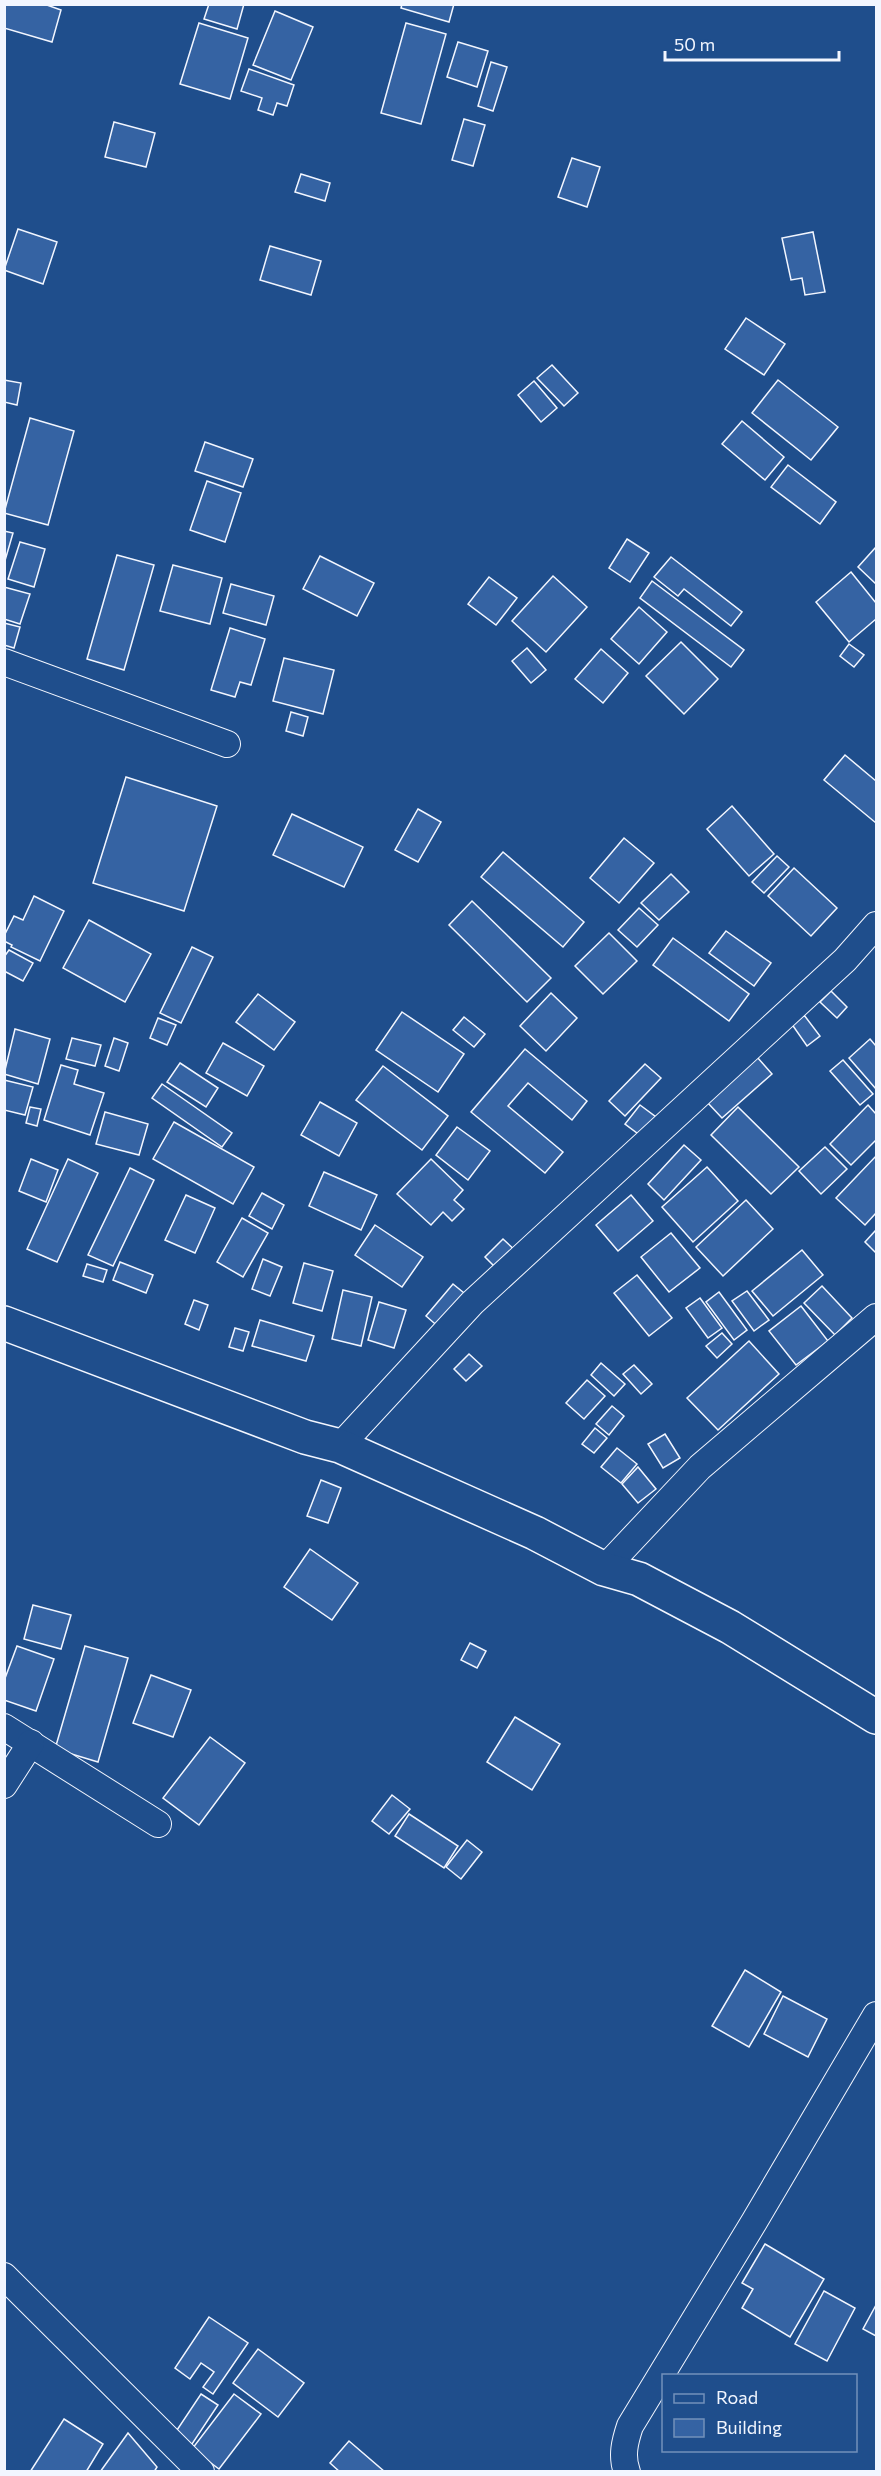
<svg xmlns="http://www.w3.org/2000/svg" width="881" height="2476" font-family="Commissioner,sans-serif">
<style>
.building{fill:#3563a3;stroke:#f2f6ff;stroke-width:1.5}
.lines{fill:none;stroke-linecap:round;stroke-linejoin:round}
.minor-casing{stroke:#f2f6ff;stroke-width:28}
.major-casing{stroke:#f2f6ff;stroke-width:36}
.minor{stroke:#1f4e8c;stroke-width:26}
.major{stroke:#1f4e8c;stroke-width:33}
</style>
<rect width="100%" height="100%" fill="#1f4e8c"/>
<!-- building -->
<g class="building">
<polygon points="4,4 44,4 61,10 52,42 4,28"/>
<polygon points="209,4 244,4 237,29 204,19"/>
<polygon points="402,4 454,4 449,22 401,8"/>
<polygon points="275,11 313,27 291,80 253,65"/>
<polygon points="199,23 248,38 230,99 180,84"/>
<polygon points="406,23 446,34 421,124 381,113"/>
<polygon points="458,42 488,51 477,87 447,77"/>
<polygon points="491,62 507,67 493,111 478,106"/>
<polygon points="249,69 294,85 287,106 277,103 273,115 258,110 262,98 241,91"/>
<polygon points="464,119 485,125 473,166 452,160"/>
<polygon points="114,122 155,133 146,167 105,157"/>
<polygon points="572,158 600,167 587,207 558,197"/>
<polygon points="301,174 330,183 325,201 295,192"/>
<polygon points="18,229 57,242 43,284 4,270"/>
<polygon points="813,232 825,292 805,295 802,278 791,280 782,238"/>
<polygon points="270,246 321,261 311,295 260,280"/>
<polygon points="746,318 785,344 764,375 725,349"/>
<polygon points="552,365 578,393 564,406 537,378"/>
<polygon points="4,380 21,383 17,405 4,402"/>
<polygon points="778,380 838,427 811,460 752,413"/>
<polygon points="534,381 557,408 541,422 518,395"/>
<polygon points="30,418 74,431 48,525 4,513"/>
<polygon points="742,421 784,457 765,480 722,444"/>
<polygon points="205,442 253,459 243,487 195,471"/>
<polygon points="788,465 836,502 820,524 771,487"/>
<polygon points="207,481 241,493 225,542 190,530"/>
<polygon points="4,531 13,533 4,564"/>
<polygon points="627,539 649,553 630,582 609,568"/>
<polygon points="20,542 45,549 34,587 8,579"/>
<polygon points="876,547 876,584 858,567"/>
<polygon points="117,555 154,565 124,670 87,659"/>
<polygon points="320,556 374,583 357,616 303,589"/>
<polygon points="671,557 742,612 731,626 684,589 678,596 654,577"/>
<polygon points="173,565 222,578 210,624 160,611"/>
<polygon points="851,572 876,603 876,619 849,642 816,602"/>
<polygon points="553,576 587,607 546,652 512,621"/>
<polygon points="489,577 517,598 496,625 468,604"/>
<polygon points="652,581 744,650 731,667 640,598"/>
<polygon points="231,584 274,596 266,625 223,613"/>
<polygon points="4,587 30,594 20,624 4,619"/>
<polygon points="639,607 667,632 639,664 611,639"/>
<polygon points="4,623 20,627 14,648 4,645"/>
<polygon points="230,628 265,639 251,685 240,682 235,697 211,690"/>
<polygon points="681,642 718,679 684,714 646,676"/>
<polygon points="849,644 864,655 854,667 840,656"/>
<polygon points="527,648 546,670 531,683 512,661"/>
<polygon points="601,649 628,673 603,703 575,679"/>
<polygon points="284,658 334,670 323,714 273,701"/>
<polygon points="291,712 308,717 303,736 286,731"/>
<polygon points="845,755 876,781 876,823 824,780"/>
<polygon points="126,777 217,806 184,911 93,883"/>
<polygon points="732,806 774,854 749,876 707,829"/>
<polygon points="418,809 441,822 418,862 395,850"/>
<polygon points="292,814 363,847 344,887 273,855"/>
<polygon points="624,838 654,863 619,903 590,878"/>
<polygon points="503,852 584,922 563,947 481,877"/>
<polygon points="777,856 789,867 764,893 752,882"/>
<polygon points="794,868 837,908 811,936 768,896"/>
<polygon points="671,874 689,892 659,920 641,903"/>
<polygon points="34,896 64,911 40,961 11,947 12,945 4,941 4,936 14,916 23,920"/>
<polygon points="472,901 551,978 527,1002 449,925"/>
<polygon points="639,908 658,925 637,947 618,930"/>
<polygon points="89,920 151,954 125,1002 63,968"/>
<polygon points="726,931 771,963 754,986 709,953"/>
<polygon points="609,933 637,961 603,994 575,966"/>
<polygon points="673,938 749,994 729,1021 653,965"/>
<polygon points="192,947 213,957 181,1023 160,1013"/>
<polygon points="9,950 33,963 23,981 4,971 4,957"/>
<polygon points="831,991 847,1007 837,1018 820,1002"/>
<polygon points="551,993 577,1018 546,1051 520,1026"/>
<polygon points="258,994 295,1022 274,1050 236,1022"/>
<polygon points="402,1012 464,1054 438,1092 376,1050"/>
<polygon points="804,1015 820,1036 807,1046 791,1023"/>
<polygon points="464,1017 485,1034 474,1047 453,1030"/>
<polygon points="158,1018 176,1025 167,1045 150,1038"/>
<polygon points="15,1029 50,1039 38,1084 4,1074"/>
<polygon points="72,1038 101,1045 95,1066 66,1059"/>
<polygon points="114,1038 128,1043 119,1071 105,1066"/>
<polygon points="870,1039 876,1046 876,1089 849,1058"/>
<polygon points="223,1043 264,1066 247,1096 206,1073"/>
<polygon points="525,1049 587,1101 572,1120 528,1083 508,1106 563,1152 545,1173 471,1112"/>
<polygon points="757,1057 772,1074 722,1118 707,1102"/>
<polygon points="843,1060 873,1094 860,1105 830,1071"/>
<polygon points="180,1063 218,1088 206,1107 167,1082"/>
<polygon points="645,1064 661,1078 625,1116 609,1101"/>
<polygon points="61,1065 78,1070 74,1084 104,1093 90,1135 44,1120"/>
<polygon points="383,1066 448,1116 422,1150 356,1100"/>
<polygon points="4,1080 33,1087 25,1115 4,1110"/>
<polygon points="162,1084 232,1133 222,1147 152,1098"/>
<polygon points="320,1102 357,1123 339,1156 301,1135"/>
<polygon points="640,1105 656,1117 641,1136 625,1124"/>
<polygon points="868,1105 876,1114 876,1140 851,1165 830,1144"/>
<polygon points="30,1107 41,1109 37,1126 26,1123"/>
<polygon points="738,1107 799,1167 771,1194 711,1135"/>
<polygon points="105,1112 148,1124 139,1155 96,1144"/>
<polygon points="174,1122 254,1167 233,1204 153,1159"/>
<polygon points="457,1127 490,1151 468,1180 436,1155"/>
<polygon points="684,1145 701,1160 664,1200 648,1184"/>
<polygon points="825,1147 847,1169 821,1194 799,1171"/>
<polygon points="876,1156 876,1213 865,1225 836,1198"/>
<polygon points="31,1159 58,1170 46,1202 19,1191"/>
<polygon points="68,1159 98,1173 57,1262 27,1249"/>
<polygon points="431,1159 463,1190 454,1200 464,1209 452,1221 443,1212 431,1225 397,1194"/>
<polygon points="707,1167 738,1201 693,1242 662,1207"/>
<polygon points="130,1168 154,1180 113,1266 88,1255"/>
<polygon points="324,1172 377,1195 361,1230 309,1206"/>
<polygon points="262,1193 284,1205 272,1229 249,1216"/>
<polygon points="186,1195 215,1208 195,1253 165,1240"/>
<polygon points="631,1195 653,1221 618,1251 596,1225"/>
<polygon points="746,1200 773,1229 723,1276 696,1247"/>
<polygon points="242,1218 268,1233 243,1277 217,1262"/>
<polygon points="375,1225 423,1257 402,1287 355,1255"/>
<polygon points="876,1230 876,1253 865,1242"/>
<polygon points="671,1233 700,1268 669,1292 641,1257"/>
<polygon points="503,1239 518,1253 500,1272 485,1257"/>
<polygon points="802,1250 823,1275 773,1316 752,1291"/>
<polygon points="263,1259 282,1267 270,1296 252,1289"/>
<polygon points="120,1262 153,1275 146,1293 113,1280"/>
<polygon points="304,1263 333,1271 322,1311 293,1303"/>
<polygon points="87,1264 107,1270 103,1282 83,1276"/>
<polygon points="637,1275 672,1318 649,1336 614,1293"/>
<polygon points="453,1284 469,1297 441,1329 426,1316"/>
<polygon points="822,1286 852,1318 835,1335 804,1303"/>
<polygon points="343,1290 372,1297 361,1346 332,1339"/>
<polygon points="747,1291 769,1320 754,1331 732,1301"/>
<polygon points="719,1292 747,1330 734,1340 706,1302"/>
<polygon points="700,1298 722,1328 708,1338 686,1308"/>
<polygon points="194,1300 208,1305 199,1330 185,1324"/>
<polygon points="379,1302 406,1310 394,1348 368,1340"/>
<polygon points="801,1306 828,1341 796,1365 769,1331"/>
<polygon points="260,1320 314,1336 306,1361 252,1346"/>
<polygon points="235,1328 249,1332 243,1351 229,1347"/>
<polygon points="722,1333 732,1344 717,1358 706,1346"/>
<polygon points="749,1341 779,1374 718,1430 687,1398"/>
<polygon points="469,1354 482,1366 466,1381 454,1369"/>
<polygon points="601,1363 625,1384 614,1396 591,1375"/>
<polygon points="634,1365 652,1384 641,1394 623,1374"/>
<polygon points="587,1380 605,1396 584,1419 566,1403"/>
<polygon points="612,1406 624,1416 609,1435 596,1424"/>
<polygon points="595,1428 607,1438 594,1453 582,1444"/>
<polygon points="665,1434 680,1458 663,1468 648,1444"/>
<polygon points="617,1448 637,1464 621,1483 601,1467"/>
<polygon points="638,1467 656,1489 638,1503 622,1484"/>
<polygon points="321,1480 341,1488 328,1523 307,1516"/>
<polygon points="310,1549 358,1583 332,1620 284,1587"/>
<polygon points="33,1605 71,1615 61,1649 24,1639"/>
<polygon points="470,1643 486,1651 477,1668 461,1660"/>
<polygon points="17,1646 54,1659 36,1711 4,1700 4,1681"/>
<polygon points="85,1646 128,1658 98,1762 55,1749"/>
<polygon points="151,1675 191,1690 173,1737 133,1723"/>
<polygon points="515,1717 560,1744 532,1790 487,1762"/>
<polygon points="210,1737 245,1763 199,1825 163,1798"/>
<polygon points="392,1795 410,1809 389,1834 372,1821"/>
<polygon points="409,1814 458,1846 444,1868 395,1836"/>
<polygon points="467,1840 482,1852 461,1879 446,1867"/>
<polygon points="745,1970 781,1992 749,2047 712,2026"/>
<polygon points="783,1996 827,2019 808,2057 764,2034"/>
<polygon points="765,2244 824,2279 790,2337 742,2308 753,2289 742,2283"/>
<polygon points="824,2291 855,2308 827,2361 795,2344"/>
<polygon points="876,2305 876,2336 863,2329"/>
<polygon points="209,2317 248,2343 213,2394 203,2387 214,2372 201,2363 190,2379 175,2368"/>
<polygon points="258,2349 304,2383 278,2417 233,2383"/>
<polygon points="201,2394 218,2405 190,2447 173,2436"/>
<polygon points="234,2394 261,2414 219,2469 192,2449"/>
<polygon points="64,2419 103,2444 86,2472 30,2472"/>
<polygon points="128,2433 157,2467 154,2472 100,2472"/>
<polygon points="349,2441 385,2472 340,2472 330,2463"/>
</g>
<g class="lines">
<!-- minor casing -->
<g class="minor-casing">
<g id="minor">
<polyline points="4,662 227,744"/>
<polyline points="340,1446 472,1303 845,960 876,925"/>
<polyline points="604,1569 700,1467 876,1317"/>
<polyline points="4,1727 158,1824"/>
<polyline points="4,1785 31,1743"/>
<polyline points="4,2276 201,2472"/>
<path d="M627 2472C621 2456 625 2441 630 2426L754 2222 876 2015"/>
</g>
</g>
<!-- major casing -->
<g class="major-casing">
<polyline id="major" points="4,1323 305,1437 340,1446 535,1533 604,1569 639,1579 730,1627 876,1717"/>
</g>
<!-- minor -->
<use href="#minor" class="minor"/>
<!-- major -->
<use href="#major" class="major"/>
</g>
<!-- border -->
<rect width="881" height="2476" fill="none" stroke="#f2f6ff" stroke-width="12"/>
<!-- legend -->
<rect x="662" y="2374" width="195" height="78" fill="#1f4e8c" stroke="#7391ba" stroke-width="1.5"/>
<rect x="674" y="2394" width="30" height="9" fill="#1f4e8c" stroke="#7391ba" stroke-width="1.5"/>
<text x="716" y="2404" font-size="18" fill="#f2f6ff">Road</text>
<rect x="674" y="2419" width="30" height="18" fill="#3563a3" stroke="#7391ba" stroke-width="1.5"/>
<text x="716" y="2434" font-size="18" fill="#f2f6ff">Building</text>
<!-- scale -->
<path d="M665 51v9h174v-9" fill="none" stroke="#f2f6ff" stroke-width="3"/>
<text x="674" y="51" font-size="18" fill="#f2f6ff" stroke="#1f4e8c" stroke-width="4.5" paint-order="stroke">50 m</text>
</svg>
